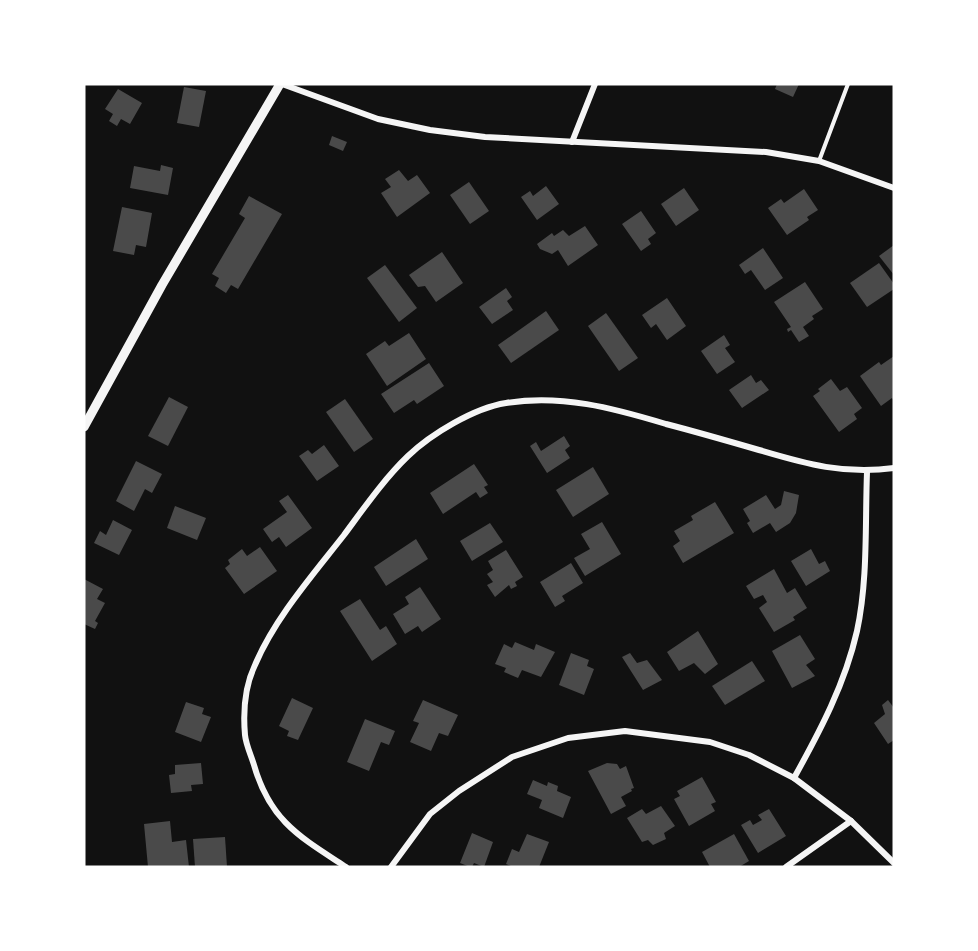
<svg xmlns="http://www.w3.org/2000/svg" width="978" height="951" font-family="'Open Sans',sans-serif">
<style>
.building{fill:#4a4a4a}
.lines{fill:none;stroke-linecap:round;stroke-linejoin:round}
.service{stroke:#f5f5f5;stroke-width:4}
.minor{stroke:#f5f5f5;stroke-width:6}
.tertiary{stroke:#f5f5f5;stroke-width:9}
</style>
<rect width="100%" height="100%" fill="#111"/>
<!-- building -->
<g class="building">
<polygon points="777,84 799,84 793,97 775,89"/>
<polygon points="184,87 206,91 199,127 177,123"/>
<polygon points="118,89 142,103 130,124 121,119 117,126 109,121 113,114 105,109"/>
<polygon points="332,136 347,142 343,151 329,145"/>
<polygon points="161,165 173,168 168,195 130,188 134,166 160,171"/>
<polygon points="399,170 408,181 417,175 430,193 397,217 381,193 391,187 385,179"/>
<polygon points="469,182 489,211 470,224 450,195"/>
<polygon points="546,186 559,204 537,220 521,197 530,191 533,196"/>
<polygon points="684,188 699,210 676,226 661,204"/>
<polygon points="804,189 818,210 807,217 809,220 787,235 768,208 781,199 784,203"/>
<polygon points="249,196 282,214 238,289 231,285 226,293 215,286 219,278 212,274 245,218 239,214"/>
<polygon points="122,207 152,213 146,247 136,245 134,255 113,251"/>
<polygon points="641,211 656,233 648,239 651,244 641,251 622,224"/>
<polygon points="585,226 598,245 568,266 558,250 552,254 540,249 537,244 552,233 554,236 563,230 569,236"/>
<polygon points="894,245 894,275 879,256"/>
<polygon points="763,248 783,278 765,290 751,270 745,274 739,265"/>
<polygon points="442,252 463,283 436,302 425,286 418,287 409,275"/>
<polygon points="879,263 894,284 894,289 867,307 850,283"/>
<polygon points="385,265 417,308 399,322 367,278"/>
<polygon points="805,282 823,309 812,316 814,319 803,327 809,336 799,342 791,330 788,332 787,329 791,327 774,302"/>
<polygon points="506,288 512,297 507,301 513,310 492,324 479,307"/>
<polygon points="667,298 686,326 667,340 656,324 651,328 642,315"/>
<polygon points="546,311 559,330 511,363 498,345"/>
<polygon points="606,313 638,358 619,371 588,326"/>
<polygon points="409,333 426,359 387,386 366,354 385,341 389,346"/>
<polygon points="724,335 730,345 725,348 735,362 717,374 701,351"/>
<polygon points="894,356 894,401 892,398 881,406 860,376 879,362 881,365"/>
<polygon points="429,363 444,386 417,404 414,400 394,413 381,394"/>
<polygon points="751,375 756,383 761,380 769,390 742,408 729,390"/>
<polygon points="831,379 840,391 847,387 862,408 854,414 857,419 839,432 813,396 820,391 818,389"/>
<polygon points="169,397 188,407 168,446 148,436"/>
<polygon points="345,399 373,439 354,452 326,412"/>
<polygon points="564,436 570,446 565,450 570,458 547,473 530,446 536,442 541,451"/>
<polygon points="324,445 339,466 317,481 299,456 308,450 312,454"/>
<polygon points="136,461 162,474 152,493 145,489 134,511 116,501"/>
<polygon points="474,464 488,485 484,487 488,493 480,498 476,492 443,514 430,493"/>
<polygon points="593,467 609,494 573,517 556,490"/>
<polygon points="784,491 799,495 796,513 790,523 776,532 770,523 753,533 747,523 750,521 743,509 766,495 775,509 781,505"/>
<polygon points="288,495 312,528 286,547 279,537 272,542 263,529 287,512 279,501"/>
<polygon points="715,502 734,533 683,563 673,546 680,541 674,531 693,520 691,516"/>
<polygon points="175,506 206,518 197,540 167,528"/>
<polygon points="113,520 132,530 119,555 94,543 100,531 106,535"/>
<polygon points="602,522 621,554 585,576 574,558 590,549 581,534"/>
<polygon points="490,523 503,542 472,561 460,541"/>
<polygon points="416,539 428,559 386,586 374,567"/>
<polygon points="260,547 277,571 244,594 225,568 230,564 228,560 242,549 247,556"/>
<polygon points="811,549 819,564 825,561 830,571 806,586 791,561"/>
<polygon points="506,550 523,577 515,582 517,586 511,589 509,585 495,597 487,585 493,582 487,574 493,570 488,561"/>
<polygon points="571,563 583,583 562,596 565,601 555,607 540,582"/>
<polygon points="774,569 787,593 795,588 807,608 793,617 795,620 774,632 759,608 767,602 763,595 754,599 746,586"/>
<polygon points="84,579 103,589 97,599 105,603 95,621 98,623 95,629 84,624"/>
<polygon points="420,587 441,619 422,632 418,626 405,634 393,614 409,604 405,597"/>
<polygon points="360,599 380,630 386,626 397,644 372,661 340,611"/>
<polygon points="698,631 718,664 705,674 694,663 679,671 667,652"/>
<polygon points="800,635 815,659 806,665 815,676 792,688 772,651"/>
<polygon points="515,642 534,650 536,644 555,652 541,677 522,670 518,678 504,672 506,668 495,664 504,644 512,648"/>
<polygon points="571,653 589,660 587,666 594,669 584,695 559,685"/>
<polygon points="630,653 637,663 647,660 662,680 643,690 622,657"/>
<polygon points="752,661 765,681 725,705 712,686"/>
<polygon points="292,698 313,708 298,740 287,736 289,731 279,726"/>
<polygon points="423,700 458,715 448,736 439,733 431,751 410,742 419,723 413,721"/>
<polygon points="888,700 894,708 894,740 888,744 874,723 885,714 882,705"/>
<polygon points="186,702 204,708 202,714 211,717 201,742 175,732"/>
<polygon points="365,719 395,731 389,745 381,742 369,771 347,762"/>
<polygon points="201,763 203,784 191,785 192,791 171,793 169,775 175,774 175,765"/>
<polygon points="607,763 617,764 620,769 626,766 634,788 631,789 632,791 621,797 626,806 611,814 588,771"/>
<polygon points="702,777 716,802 711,804 715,811 689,826 674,799 680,796 677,791"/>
<polygon points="533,780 547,786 548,782 558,786 557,791 571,797 563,818 539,808 542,800 527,794"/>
<polygon points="661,806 675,826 664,833 666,839 653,845 648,840 642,842 627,818 642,809 646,814"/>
<polygon points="769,809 786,836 758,853 741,825 750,820 753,825 762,820 758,815"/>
<polygon points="170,821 172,842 186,840 189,867 148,867 144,824"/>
<polygon points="472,833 493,842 484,867 474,863 472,867 470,867 460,863"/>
<polygon points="527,834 549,842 539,867 513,867 506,864 512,849 519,852"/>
<polygon points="734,834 749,861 739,867 710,867 702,852"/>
<polygon points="225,837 227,867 195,867 193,839"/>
</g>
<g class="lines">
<!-- service -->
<polyline class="service" points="819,161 848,84"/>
<!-- minor -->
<g class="minor">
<polyline points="282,84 378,119 430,130 485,137 766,152 819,161 894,188"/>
<polyline points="572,142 595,84"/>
<path d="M794 778C820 731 845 684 857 631 868 580 865 525 867 472"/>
<path d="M346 867C300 837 270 821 254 765 251 755 246 745 245 735 243 712 245 686 255 665 275 618 312 576 344 535 364 508 384 479 408 456 431 434 474 408 506 403 561 394 613 408 666 424 697 432 728 441 759 450 806 464 845 475 894 468"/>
<polyline points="391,867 430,814 459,791 512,757 568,738 625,731 710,742 749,755 794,778 851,821 894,863"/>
<polyline points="786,867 851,821"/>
</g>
<!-- tertiary -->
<polyline class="tertiary" points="84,427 162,285 280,84"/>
</g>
<!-- border -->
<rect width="978" height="951" fill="none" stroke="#ffffff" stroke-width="171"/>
</svg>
